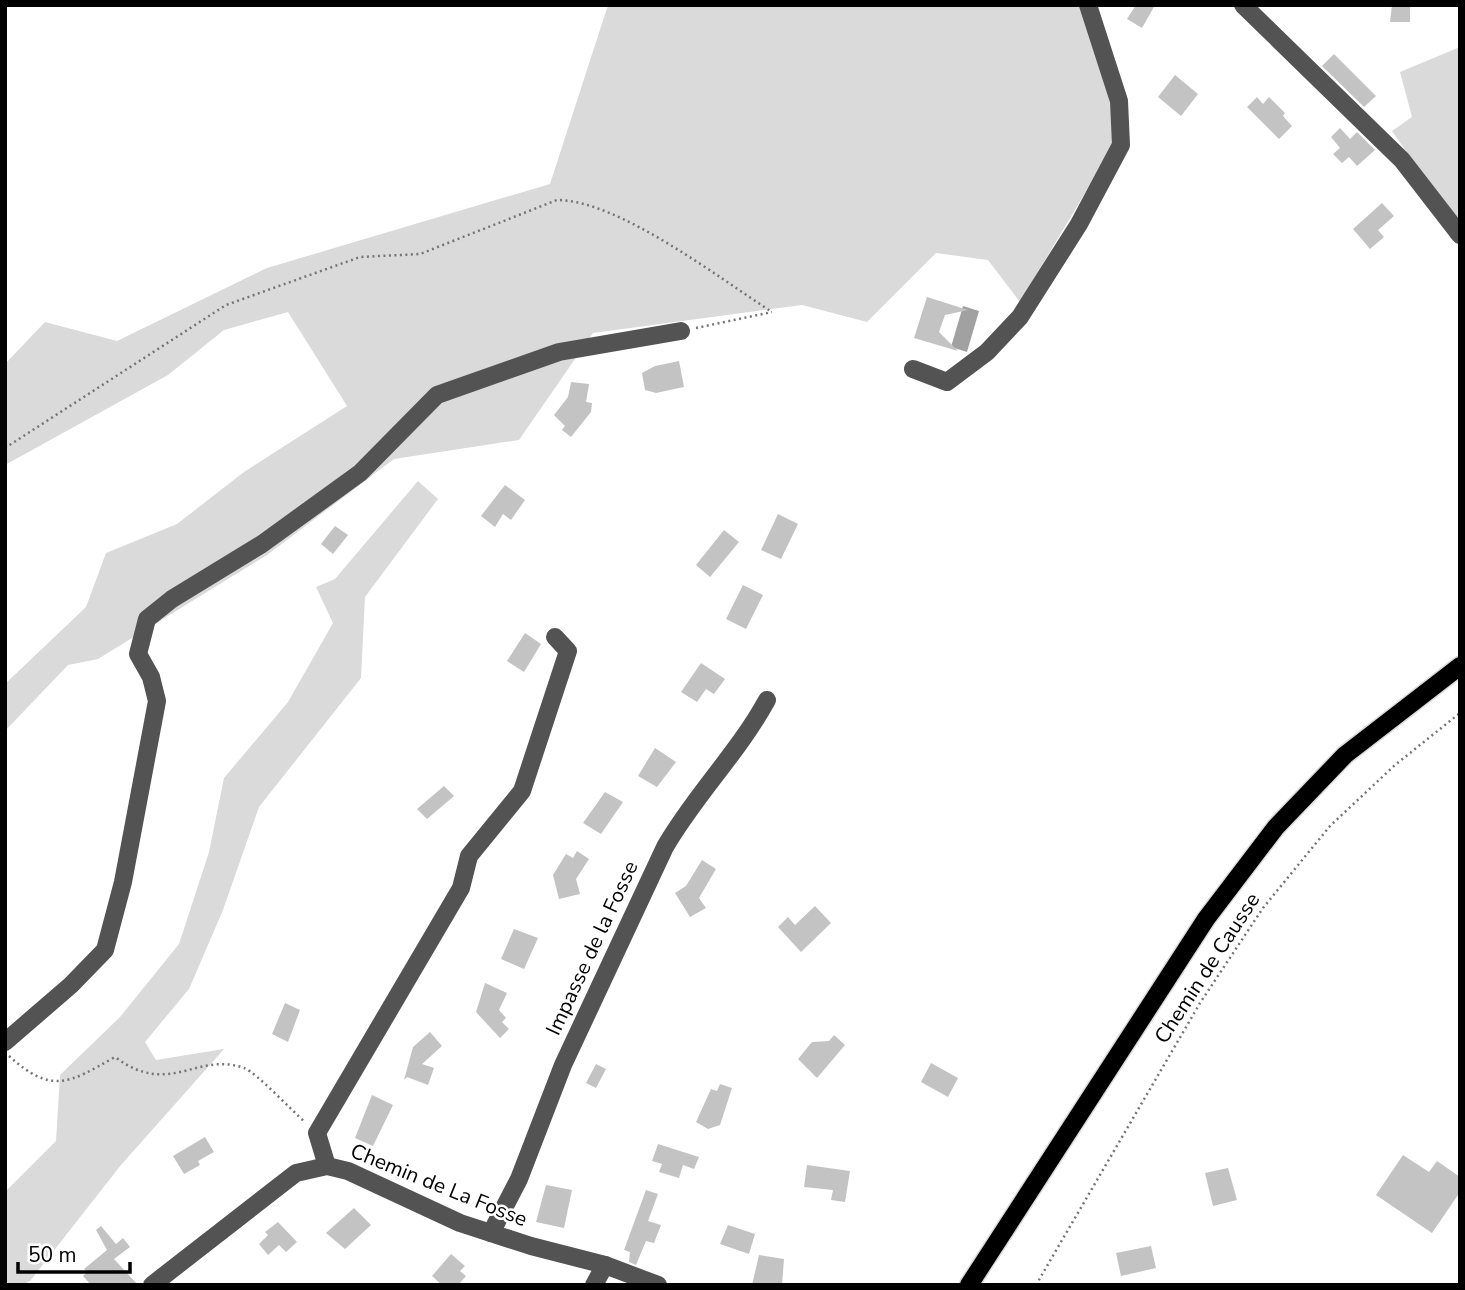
<svg xmlns="http://www.w3.org/2000/svg" width="1465" height="1290" font-family="'Nunito Sans',sans-serif">
<style>
.green{fill:#dadada}
.water{fill:#a1a1a1}
.building{fill:#c3c3c3}
.lines{fill:none;stroke-linecap:round;stroke-linejoin:round}
.major-casing{stroke:#dbdbdb;stroke-width:21}
.path{stroke:#757575;stroke-width:2.5;stroke-dasharray:2 3.5;stroke-linecap:butt}
.minor{stroke:#535353;stroke-width:18}
.major{stroke:#000;stroke-width:18}
.labels{text-anchor:middle;stroke-width:5;stroke-linejoin:round;paint-order:stroke}
.street-label{font-size:21px;fill:#000;stroke:#fff}
</style>
<rect width="100%" height="100%" fill="#fff"/>
<!-- green -->
<g class="green">
<polygon points="608,5 1079,5 1110,95 1113,146 1020,302 988,260 936,253 867,322 802,305 593,333 519,440 394,459 267,555 98,659 68,665 5,731 5,684 86,607 106,553 177,524 244,472 347,406 288,312 224,330 168,375 5,465 5,364 45,322 117,341 267,268 550,184"/>
<polygon points="1460,47 1460,229 1392,131 1412,117 1400,72"/>
<polygon points="418,481 438,499 365,597 361,678 259,807 223,910 189,989 145,1042 156,1060 224,1049 121,1165 30,1281 22,1285 5,1285 5,1192 56,1141 60,1075 120,1017 179,944 209,852 224,778 288,702 333,623 316,587 335,579"/>
</g>
<!-- water -->
<polygon class="water" points="963,306 979,311 967,352 951,347"/>
<!-- building -->
<g class="building">
<polygon points="1136,5 1155,5 1142,28 1127,19"/>
<polygon points="1392,5 1410,5 1410,22 1390,22"/>
<polygon points="1334,54 1376,96 1364,107 1322,66"/>
<polygon points="1175,75 1198,94 1181,116 1158,97"/>
<polygon points="1257,97 1263,104 1269,97 1285,113 1283,116 1292,126 1279,139 1247,107"/>
<polygon points="1340,128 1350,139 1357,132 1375,150 1357,166 1349,157 1342,163 1333,154 1340,148 1331,137"/>
<polygon points="1382,203 1394,216 1378,230 1384,237 1370,249 1353,229"/>
<polygon points="927,297 968,310 945,315 939,332 958,351 914,338"/>
<polygon points="679,361 684,387 656,393 645,390 642,373 655,366"/>
<polygon points="571,382 589,384 586,402 592,403 591,412 571,437 562,430 565,426 554,415 568,397"/>
<polygon points="505,485 525,500 511,520 503,514 495,527 481,516"/>
<polygon points="778,514 798,524 781,559 761,550"/>
<polygon points="335,526 348,535 333,554 321,544"/>
<polygon points="724,530 739,542 710,577 696,565"/>
<polygon points="743,585 763,595 746,629 726,619"/>
<polygon points="525,633 541,644 524,672 507,661"/>
<polygon points="701,663 725,679 714,694 706,689 697,702 681,692"/>
<polygon points="655,748 676,762 657,787 638,776"/>
<polygon points="444,786 454,796 427,819 417,809"/>
<polygon points="605,792 623,802 601,834 583,823"/>
<polygon points="577,851 589,859 576,879 580,894 559,899 553,875 566,854 573,858"/>
<polygon points="702,860 716,869 699,898 706,908 690,917 675,893 686,886"/>
<polygon points="815,906 831,923 801,952 778,927 788,917 795,925"/>
<polygon points="514,929 538,938 524,969 501,959"/>
<polygon points="485,983 507,993 499,1010 506,1018 502,1022 509,1029 500,1038 476,1012"/>
<polygon points="285,1003 300,1010 288,1042 272,1034"/>
<polygon points="430,1032 442,1046 422,1064 434,1068 428,1085 407,1077 404,1080 413,1047"/>
<polygon points="834,1035 845,1045 817,1078 798,1059 812,1042 829,1041"/>
<polygon points="931,1063 958,1078 948,1097 921,1082"/>
<polygon points="596,1064 606,1069 596,1088 586,1083"/>
<polygon points="720,1084 732,1088 720,1125 708,1129 696,1122 711,1089 717,1091"/>
<polygon points="372,1095 393,1105 373,1146 355,1138"/>
<polygon points="205,1137 214,1152 198,1161 200,1165 184,1174 173,1156"/>
<polygon points="658,1144 699,1157 694,1169 683,1165 679,1178 659,1172 662,1164 652,1161"/>
<polygon points="1403,1155 1429,1172 1437,1161 1460,1177 1460,1192 1432,1233 1376,1195"/>
<polygon points="807,1165 850,1171 845,1202 831,1200 833,1190 804,1187"/>
<polygon points="1228,1168 1237,1200 1213,1206 1205,1173"/>
<polygon points="546,1185 572,1190 564,1228 536,1222"/>
<polygon points="646,1190 658,1194 648,1221 661,1225 654,1243 646,1241 636,1265 629,1262 630,1252 624,1250"/>
<polygon points="354,1208 371,1225 345,1249 326,1233"/>
<polygon points="278,1222 297,1242 286,1252 279,1245 268,1255 259,1244 268,1235 265,1232"/>
<polygon points="728,1225 755,1234 749,1254 720,1244"/>
<polygon points="101,1226 116,1244 123,1238 130,1247 114,1259 138,1285 91,1285 83,1276 87,1272 84,1269 107,1250 96,1230"/>
<polygon points="1151,1246 1156,1268 1121,1276 1116,1253"/>
<polygon points="451,1254 465,1266 460,1271 466,1276 458,1285 442,1285 432,1276"/>
<polygon points="759,1255 784,1259 782,1285 752,1285"/>
</g>
<g class="lines">
<!-- major casing -->
<g class="major-casing">
<polyline id="major" points="969,1285 1206,919 1276,827 1345,755 1460,666"/>
</g>
<!-- path -->
<g class="path">
<polyline points="696,328 772,312"/>
<path d="M5 448 226 305 360 257 420 254 557 200C618 200 719 278 772 312"/>
<path d="M9 1056C52 1095 69 1083 115 1057 170 1098 196 1051 244 1068 257 1073 292 1111 305 1122"/>
<polyline points="1036,1285 1200,1003 1263,908 1330,826 1395,765 1460,713"/>
</g>
<!-- minor -->
<g class="minor">
<polyline points="1243,5 1402,160 1460,235"/>
<polyline points="913,369 947,382 987,352 1020,317 1079,224 1121,145 1119,101 1088,5"/>
<polyline points="5,1042 71,985 105,950 123,882 157,701 151,677 138,654 147,619 172,599 262,544 360,473 437,395 559,352 681,331"/>
<polyline points="327,1166 317,1133 461,888 469,856 522,791 568,651 555,637"/>
<path d="M491 1233 519 1179 563 1065 665 847C695 795 738 753 767 700"/>
<polyline points="152,1285 296,1173 327,1166 348,1171 460,1223 531,1246 605,1265 658,1285"/>
<polyline points="594,1285 605,1265"/>
</g>
<!-- major -->
<use href="#major" class="major"/>
</g>
<g class="labels">
<!-- street labels -->
<g class="street-label">
<text transform="translate(592 948) rotate(-65)" y="7">Impasse de la Fosse</text>
<text transform="translate(1207 968) rotate(-57)" y="7">Chemin de Causse</text>
<text transform="translate(439 1185) rotate(22)" y="7">Chemin de La Fosse</text>
</g>
</g>
<!-- border -->
<rect width="1465" height="1290" fill="none" stroke="#000000" stroke-width="14"/>
<!-- scale -->
<path d="M18 1262v10h112v-10" fill="none" stroke="#000000" stroke-width="3.5"/>
<text x="28" y="1262" font-size="21" fill="#000000" stroke="#ffffff" stroke-width="5" paint-order="stroke">50 m</text>
</svg>
